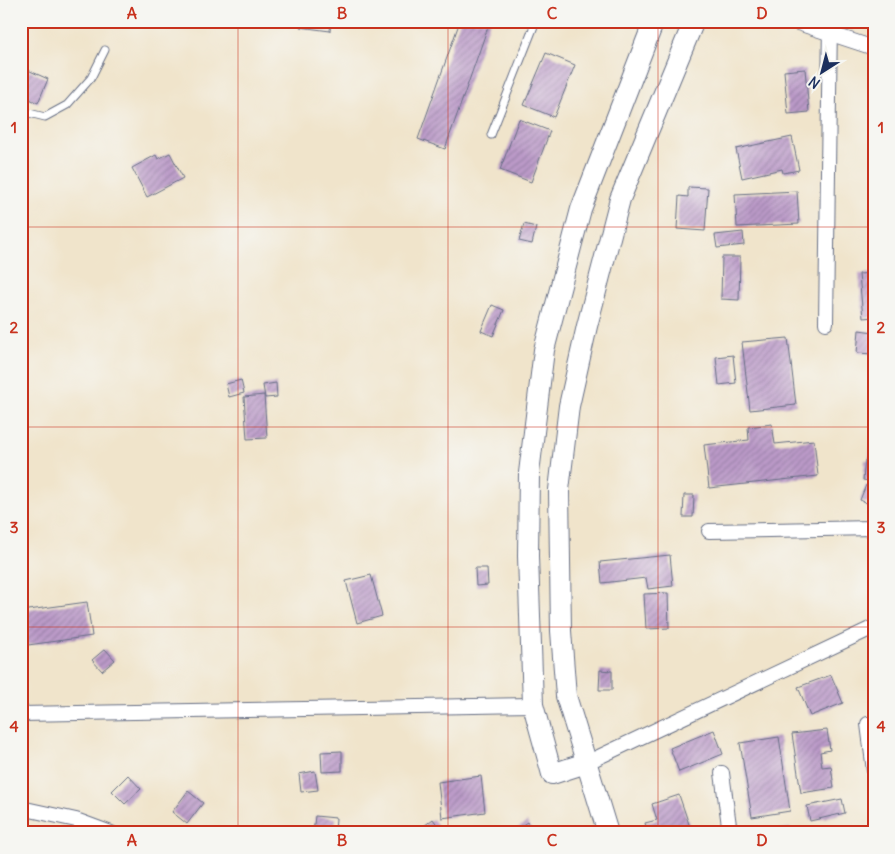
<svg xmlns="http://www.w3.org/2000/svg" width="895" height="854" font-family="Delius,sans-serif">
<style>
.building{fill:url(#building-hatch)}
.lines{fill:none;stroke-linecap:round;stroke-linejoin:round}
.lane-casing{stroke:#666e84;stroke-width:9}
.street-casing{stroke:#666e84;stroke-width:16}
.secondary-casing{stroke:#666e84;stroke-width:22}
.lane{stroke:#fff;stroke-width:7}
.street{stroke:#fff;stroke-width:14}
.secondary{stroke:#fff;stroke-width:20}
.grid{fill:none;stroke:#c8321e;stroke-width:1;stroke-opacity:0.55}
.neatline{fill:none;stroke:#c8321e;stroke-width:2}
.grid-label{font-size:16px;text-anchor:middle;font-weight:bold;fill:#c8321e}
</style>
<defs>
<pattern id="building-hatch" width="6" height="6" patternUnits="userSpaceOnUse" patternTransform="scale(1.25)"><rect width="6" height="6" fill="#bb9ac8"/><path d="M-1 1l2-2M0 6l6-6M5 7l2-2" fill="none" stroke="#977ea6"/></pattern>
</defs>
<rect width="100%" height="100%" fill="#f6f6f2"/>
<filter id="ink" filterUnits="userSpaceOnUse"><feTurbulence type="fractalNoise" baseFrequency=".02" numOctaves="2"/><feDisplacementMap in="SourceGraphic" scale="10" xChannelSelector="R" yChannelSelector="G"/><feConvolveMatrix kernelMatrix="1 2 1 2 8 2 1 2 1" color-interpolation-filters="sRGB"/></filter>
<filter id="wash" filterUnits="userSpaceOnUse"><feTurbulence type="fractalNoise" baseFrequency=".0096" numOctaves="4" result="noise"/><feDisplacementMap in="SourceGraphic" scale="20" xChannelSelector="R" yChannelSelector="G"/><feGaussianBlur stdDeviation="1.12" result="paint"/><feColorMatrix in="noise" values="0 0 0 0 0 0 0 0 0 0 0 0 0 0 0 0 0 1.4 0 .05"/><feComposite in="paint" operator="in"/></filter>
<g filter="url(#wash)">
<rect width="100%" height="100%" fill="#f0e4cb"/>
<g id="blocks">
<!-- building -->
<g class="building">
<polygon points="301,21 331,21 330,31 300,27"/>
<polygon points="460,21 490,21 445,149 418,139"/>
<polygon points="546,53 575,65 554,117 524,105"/>
<polygon points="21,67 48,79 38,103 21,95"/>
<polygon points="805,69 809,112 788,114 784,71"/>
<polygon points="519,119 550,131 531,182 500,170"/>
<polygon points="792,137 799,170 783,173 782,169 742,178 736,149"/>
<polygon points="170,153 183,178 147,197 132,168 156,155 158,159"/>
<polygon points="688,187 708,188 705,231 677,229 679,196 688,197"/>
<polygon points="797,191 799,224 737,227 735,194"/>
<polygon points="524,224 536,227 532,244 519,241"/>
<polygon points="743,232 744,245 717,248 715,235"/>
<polygon points="722,257 740,257 739,300 721,299"/>
<polygon points="874,273 874,317 863,318 859,274"/>
<polygon points="492,305 504,310 493,336 481,331"/>
<polygon points="859,330 874,332 873,354 857,353"/>
<polygon points="788,338 796,405 750,410 742,342"/>
<polygon points="733,355 736,383 719,385 716,357"/>
<polygon points="241,380 244,393 229,397 226,384"/>
<polygon points="276,383 277,397 265,398 263,385"/>
<polygon points="264,395 267,438 247,439 244,397"/>
<polygon points="772,424 775,444 814,440 818,476 709,488 704,445 749,440 748,427"/>
<polygon points="872,428 874,428 874,482 863,480 865,460 869,460"/>
<polygon points="866,485 874,489 874,498 871,505 860,500"/>
<polygon points="684,495 694,495 693,517 683,517"/>
<polygon points="670,555 673,586 648,589 646,578 602,583 600,562"/>
<polygon points="475,568 487,568 488,585 476,586"/>
<polygon points="371,575 382,616 357,623 346,581"/>
<polygon points="668,593 669,628 646,629 644,594"/>
<polygon points="87,602 92,636 21,646 21,611"/>
<polygon points="105,649 115,660 102,671 92,660"/>
<polygon points="600,670 612,671 612,690 599,690"/>
<polygon points="831,675 843,703 810,716 798,687"/>
<polygon points="714,730 723,754 679,772 670,748"/>
<polygon points="827,730 830,750 820,752 822,767 831,766 834,788 801,793 792,734"/>
<polygon points="779,737 790,811 752,817 740,743"/>
<polygon points="342,751 342,771 322,772 321,752"/>
<polygon points="315,771 318,790 301,792 299,774"/>
<polygon points="128,775 141,789 125,804 112,791"/>
<polygon points="481,776 485,812 442,818 438,782"/>
<polygon points="188,791 203,803 187,824 172,812"/>
<polygon points="679,795 692,833 648,833 645,823 657,820 652,804"/>
<polygon points="842,799 845,813 810,821 807,806"/>
<polygon points="315,816 336,818 335,833 313,833"/>
<polygon points="433,819 443,833 415,833"/>
<polygon points="527,822 534,833 510,833"/>
<polygon points="790,828 791,833 763,833 763,832"/>
</g>
</g>
</g>
<g filter="url(#ink)">
<use href="#blocks" fill-opacity="0" stroke="#666e84" stroke-width="1"/>
<g class="lines">
<!-- lane casing -->
<g class="lane-casing">
<g id="lane">
<polyline points="21,111 45,117 67,105 91,78 105,50"/>
<polyline points="491,135 536,21"/>
</g>
</g>
<!-- street casing -->
<g class="street-casing">
<g id="street">
<polyline points="792,21 874,48"/>
<polyline points="826,323 830,21"/>
<polyline points="709,531 874,528"/>
<polyline points="21,714 533,705"/>
<polyline points="868,724 874,771"/>
<polyline points="586,763 874,627"/>
<polyline points="722,773 730,833"/>
<polyline points="21,808 76,820 111,833"/>
</g>
</g>
<!-- secondary casing -->
<g class="secondary-casing">
<g id="secondary">
<polyline points="586,763 552,774 533,705 528,556 529,473 544,350 581,209 654,21"/>
<polyline points="608,833 566,696 561,631 559,490 569,406 587,326 620,199 694,21"/>
</g>
</g>
<!-- lane -->
<use href="#lane" class="lane"/>
<!-- street -->
<use href="#street" class="street"/>
<!-- secondary -->
<use href="#secondary" class="secondary"/>
</g>
</g>
<!-- grid -->
<path class="grid" d="M238 21V833M448 21V833M658 21V833M21 227H874M21 427H874M21 627H874"/>
<!-- margin -->
<rect width="895" height="854" fill="none" stroke="#f6f6f2" stroke-width="55"/>
<!-- north arrow -->
<g transform="translate(822 72) rotate(216)" stroke="#f6f6f2" stroke-width="4" paint-order="stroke">
<path d="M0-4L9 19L0 12L-9 19Z" fill="#1b2f5e"/>
<text y="-8" font-size="14" font-weight="bold" text-anchor="middle" fill="#1b2f5e">N</text>
</g>
<rect x="28" y="28" width="840" height="798" class="neatline"/>
<g class="grid-label">
<text x="132" y="19">A</text>
<text x="342" y="19">B</text>
<text x="552" y="19">C</text>
<text x="762" y="19">D</text>
<text x="14" y="133">1</text>
<text x="881" y="133">1</text>
<text x="14" y="333">2</text>
<text x="881" y="333">2</text>
<text x="14" y="533">3</text>
<text x="881" y="533">3</text>
<text x="14" y="732">4</text>
<text x="881" y="732">4</text>
<text x="132" y="846">A</text>
<text x="342" y="846">B</text>
<text x="552" y="846">C</text>
<text x="762" y="846">D</text>
</g>
</svg>
